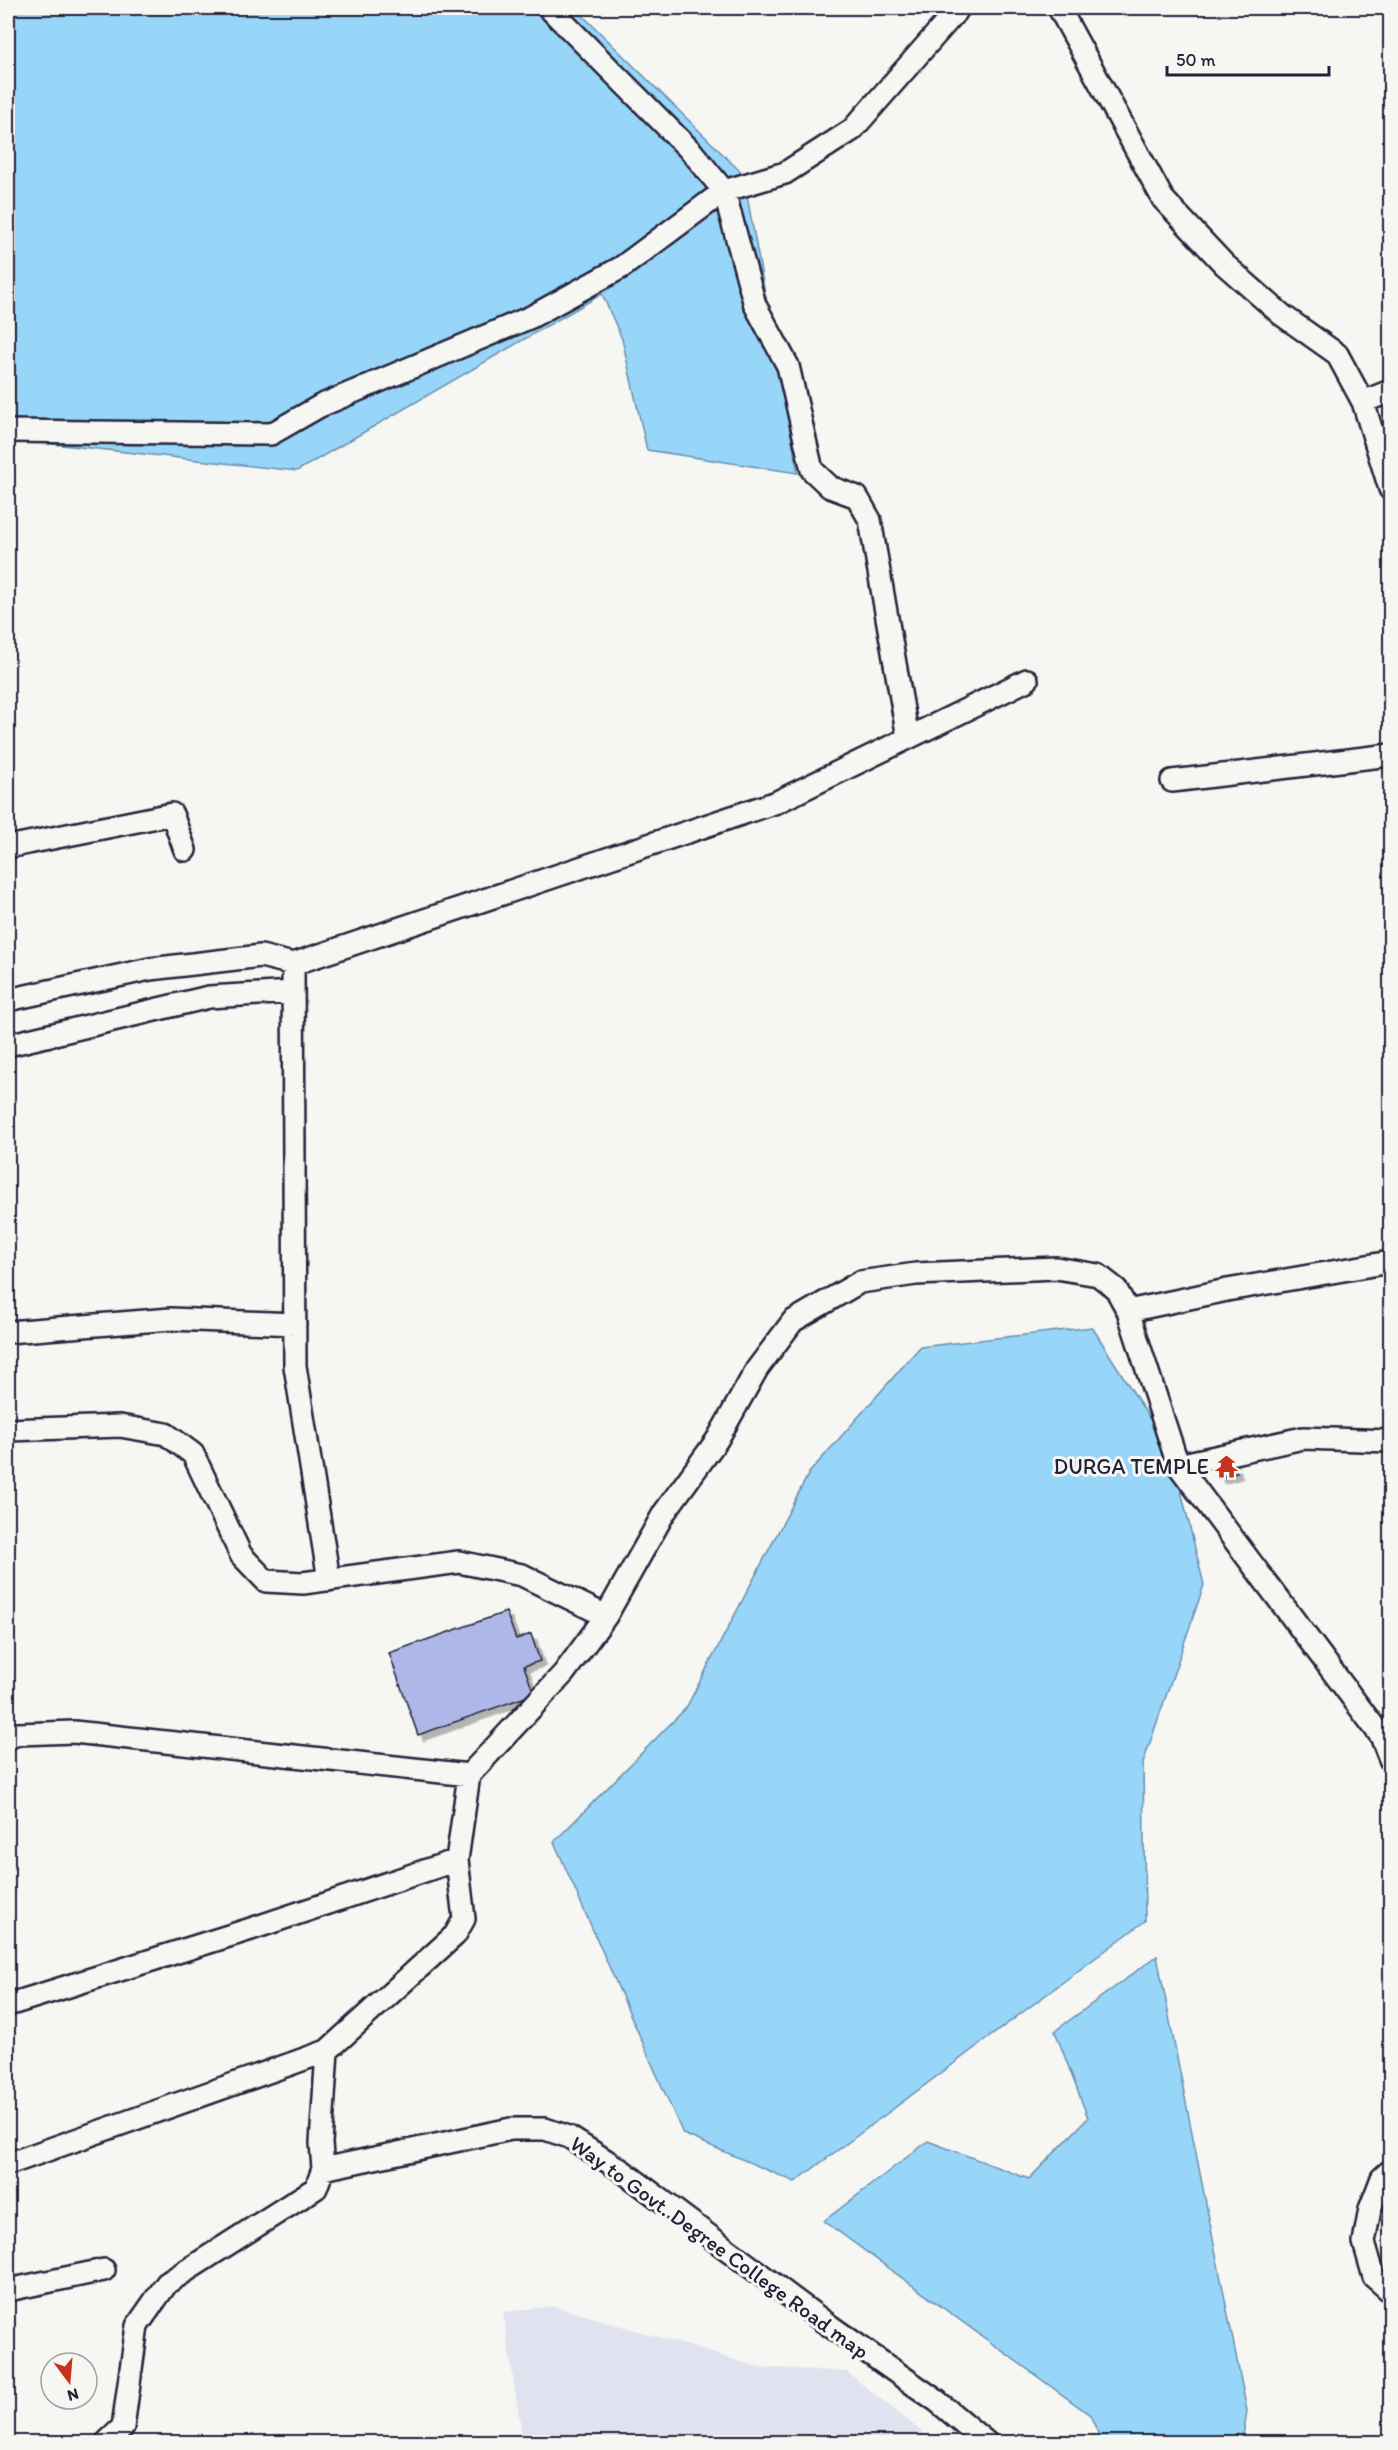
<svg xmlns="http://www.w3.org/2000/svg" width="1398" height="2450" font-family="Itim,sans-serif">
<defs>
<filter id="shadow"><feDropShadow dx="5.5" dy="5.5" stdDeviation="0" flood-color="#0004"/></filter>
</defs>
<rect width="100%" height="100%" fill="#f6f6f2"/>
<filter id="ink" filterUnits="userSpaceOnUse"><feTurbulence type="fractalNoise" baseFrequency=".0167" numOctaves="2"/><feDisplacementMap in="SourceGraphic" scale="12" xChannelSelector="R" yChannelSelector="G"/><feConvolveMatrix kernelMatrix="1 2 1 2 8 2 1 2 1" color-interpolation-filters="sRGB"/></filter>
<g filter="url(#ink)">
<path fill="#e0e3ef" d="M554 2306 759 2367 847 2372 935 2442H523L503 2312Z"/>
<path fill="#98d6f9" stroke="#698ead" stroke-width="1.5" d="M8 8H575L743 174 798 473 647 450 622 339 602 294 297 471 8 439Z
M1092 1327 1172 1454 1204 1585 1143 1763 1145 1921 795 2182 683 2134 554 1842 686 1708 809 1473 920 1347Z
M1157 1956 1247 2411 1242 2442H1102L1090 2415 824 2221 928 2141 1029 2179 1088 2118 1055 2031Z"/>
<path fill="#aeb8e8" stroke="#22223b" stroke-width="1.5" filter="url(#shadow)" d="M1233 1460 1237 1473 1219 1478 1214 1465Z
M506 1612 516 1639 531 1634 540 1661 524 1666 534 1694 418 1735 389 1653Z"/>
<g fill="none" stroke-linecap="round" stroke-linejoin="round">
<defs>
<path id="street" d="M549 8 692 152 724 191 785 173 852 130 959 8
M1059 8 1163 199 1224 264 1282 315 1337 354 1363 402
M1390 391 1363 402 1390 489
M8 431 271 434 320 406 531 317 622 267 724 191 755 305 788 366 812 470 830 487 857 497 870 520 908 738
M1172 781 1390 755
M8 847 172 814 185 850
M8 1000 150 969 261 956 293 964
M8 1045 209 997 293 992
M1128 1311 1178 1465 1381 1736
M8 1332 171 1319 295 1324
M8 1430 120 1426 166 1434 193 1454 241 1555 266 1581 303 1583 459 1562 522 1575 606 1616
M1178 1465 1303 1438 1390 1441
M329 1580 295 1366 293 964 777 802 1027 680
M1390 1731 1381 1736 1390 1759
M8 1738 18 1734 74 1732 469 1775
M8 2005 251 1929 457 1860
M8 2164 327 2051 455 1935 464 1919 457 1860 469 1775 564 1673 606 1616 664 1513 717 1440 757 1369 793 1321 860 1282 916 1274 1056 1268 1098 1275 1116 1289 1128 1311 1227 1290 1390 1262
M323 2169 511 2129H545L569 2137 621 2170 823 2321 937 2401 986 2442
M1390 2171 1382 2178 1370 2209 1364 2242 1374 2277 1390 2291
M8 2290 104 2270
M107 2442 123 2427 137 2326 167 2283 316 2188 323 2169 321 2143 327 2051"/>
</defs>
<use href="#street" stroke="#22223b" stroke-width="26"/>
<use href="#street" stroke="#f6f6f2" stroke-width="21"/>
</g>
</g>
<defs>
<symbol id="temple-bare" viewBox="-9 -9 18 18"><path d="M0-6L5-2H3V0L6.5 2.5H4V6H1.5V3h-3V6H-4V2.5H-6.5L-3 0V-2H-5Z" fill="#c8321e" stroke="#f6f6f2" stroke-width="2.5" paint-order="stroke"/></symbol>
</defs>
<g fill-rule="evenodd">
<use href="#temple-bare" x="1210" y="1450" width="33" height="33"/>
</g>
<g text-anchor="middle" stroke-width="6" stroke-linejoin="round" paint-order="stroke">
<g font-size="22" fill="#22223b" stroke="#f6f6f2" text-anchor="end">
<text x="1209" y="1474">DURGA TEMPLE</text>
</g>
<g font-size="22" fill="#22223b" stroke="#f6f6f2">
<text transform="translate(720 2247) rotate(36)" y="8">Way to Govt. Degree College Road map</text>
</g>
</g>
<rect width="1398" height="2450" fill="none" stroke="#f6f6f2" stroke-width="30"/>
<rect x="15" y="15" width="1368" height="2420" fill="none" stroke="#22223b" stroke-width="2" filter="url(#ink)"/>
<g transform="translate(69 2381) rotate(164)"><circle r="28" fill="#f6f6f2" stroke="#a1a1a9" stroke-width="1.5"/>
<path d="M0-4.5L10 22L0 15L-10 22Z" fill="#c8321e"/>
<text y="-9" font-size="16" font-weight="bold" text-anchor="middle" fill="#22223b">N</text>
</g>
<path d="M1167 66v9h162v-9" fill="none" stroke="#22223b" stroke-width="3"/>
<text x="1176" y="66" font-size="18" fill="#22223b" stroke="#f6f6f2" stroke-width="4.5" paint-order="stroke">50 m</text>
</svg>
